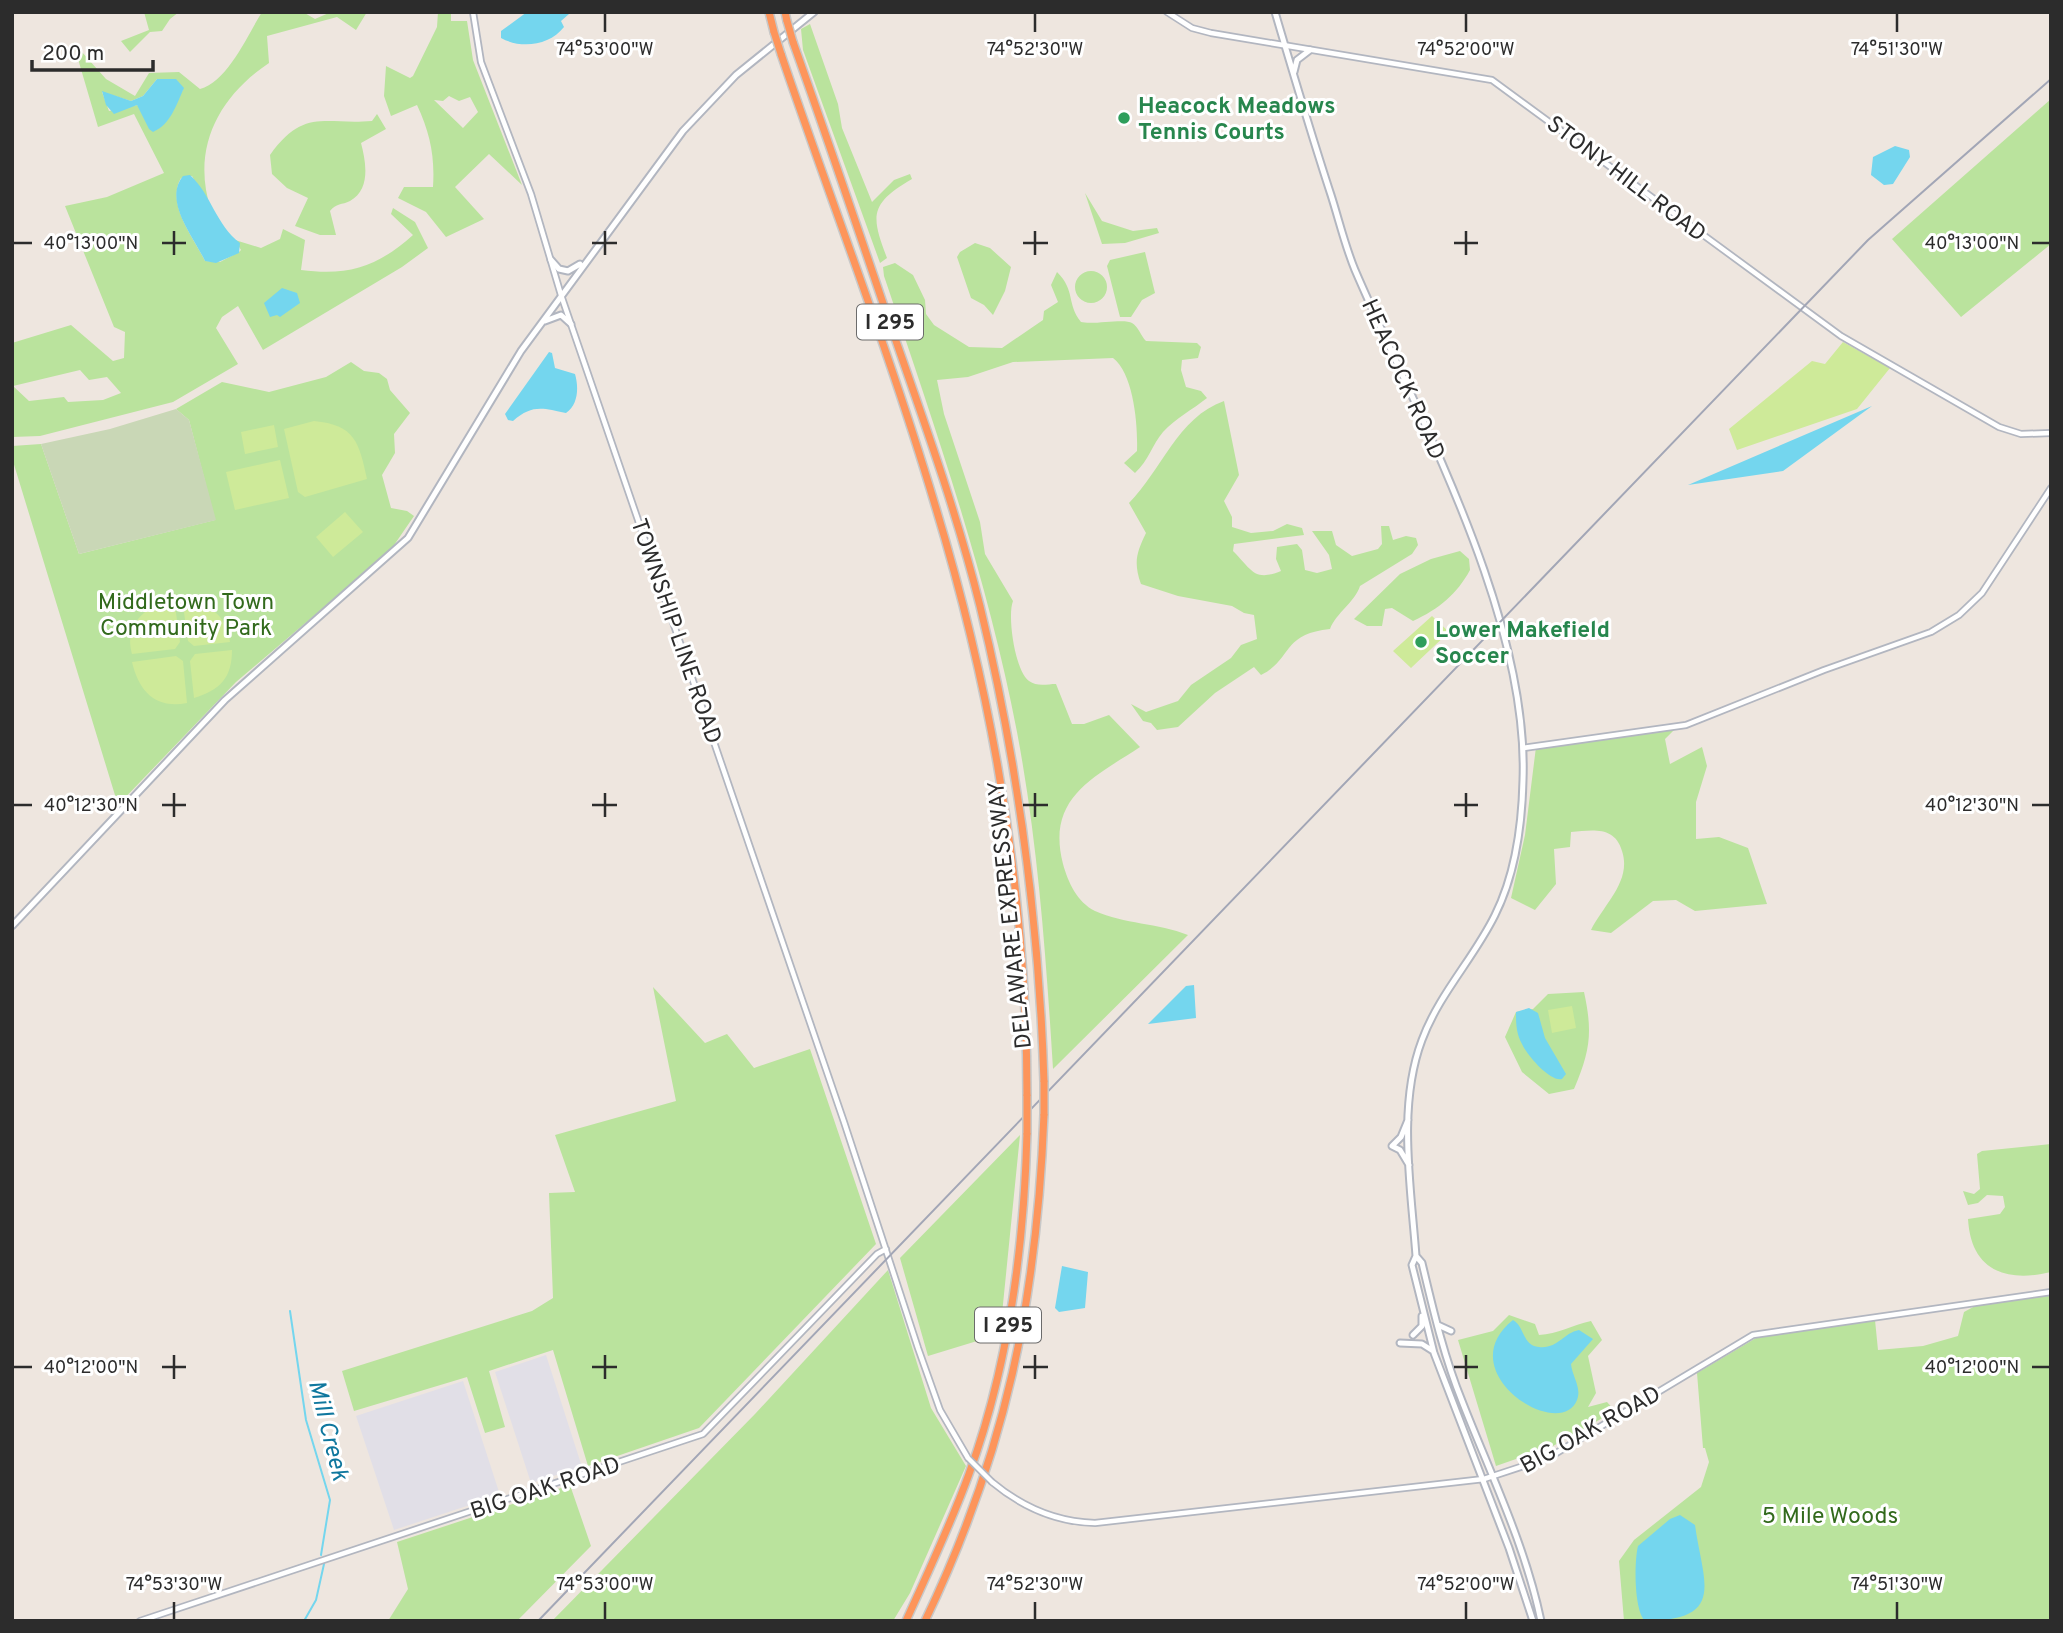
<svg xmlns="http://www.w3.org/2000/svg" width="2063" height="1633" font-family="Overpass,sans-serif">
<rect width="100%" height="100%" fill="#eee6df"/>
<path fill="#e1dfe7" d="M546 1355 582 1467 531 1483 495 1372Z
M463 1381 500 1495 394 1530 356 1416Z"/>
<path fill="#bae39d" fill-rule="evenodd" d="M144 12H179L170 19 162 31 150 32 130 52 121 41 149 30Z
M262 12H303L315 19 331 12H367L356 30 337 17 267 36 269 63C218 97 191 149 211 210L192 176 181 178C166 204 193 236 205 261L220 262 239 252 241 250 235 240 261 248 280 239 283 229 305 240 301 270C349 276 377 267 413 235L391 214 393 208 415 222 428 248 402 267 263 350 238 306 222 317 216 328 238 364 173 402 40 436 12 437V343L71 325 113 361 124 358 125 332 114 327 65 206 107 197 164 173 134 114 98 127 73 42 106 79 135 96 149 73 179 72 200 89C228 81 247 36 262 12ZM157 79H174L183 90 175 102 142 110 137 105 109 111 102 92 131 101 143 96ZM80 370 89 380 107 377 121 393 103 400 68 402 64 397 29 401 13 386Z
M438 12H451V21H467L473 60 522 185 489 154 455 187 484 219 446 237 426 212 398 198 404 187H433C435 156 430 133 417 105L391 116 384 96 386 66 410 78 413 76 437 27ZM449 96 459 101 470 97 478 112 463 128 434 100 443 101Z
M810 24 838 104 842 128 872 202 894 180 910 174 912 179C869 204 871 216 887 258L880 263 803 50 801 29Z
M2051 99V244L1961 317 1892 239Z
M377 114 386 129 361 143C366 162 371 189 350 201 342 205 336 203 330 211L336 235H320L295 226 308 198 287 188 272 174 270 155C304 108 323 125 372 121Z
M1085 193 1102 221 1133 231 1157 228 1159 233 1125 243 1102 244Z
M975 243 990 248 1011 267 1005 291 993 315 984 305 971 298 957 257 960 252Z
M1145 252 1155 293 1142 300 1131 317H1120L1107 266 1110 260Z
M895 263 913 275 925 300 926 314 934 325 969 347 1002 348 1043 320 1044 311 1058 302 1051 285 1057 272C1076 291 1066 303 1081 322 1093 325 1125 318 1132 323 1138 326 1141 336 1146 341L1197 343 1201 347 1198 358 1182 360 1181 370 1186 387 1201 391 1207 398C1192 410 1176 418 1163 432 1152 445 1149 460 1135 473L1124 463 1137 451C1138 426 1134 374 1113 358L1013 362 968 377 937 380 944 414 980 522 985 554 1013 601C1007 616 1015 671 1029 681 1037 687 1047 684 1056 684L1072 724H1084L1109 715 1140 747C1093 778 1046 798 1063 864 1068 882 1077 902 1095 911 1124 924 1158 923 1188 935L1053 1069C1046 956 1038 843 1017 732 987 576 935 427 884 276L883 267Z
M1075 287a16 16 0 1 1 32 0a16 16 0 1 1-32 0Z
M351 362 364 371 379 373 387 379 390 390 410 413 394 434 395 453 382 475 391 508 407 511 414 516 390 551 236 682 118 805 12 458V446L41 444 79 554 215 520 189 420 176 409 222 382 269 392 326 377Z
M1224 401 1239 475 1224 501 1232 517V527L1251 533 1273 531 1287 524 1302 528 1304 535 1234 544 1233 551C1252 570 1254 582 1281 571L1276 559 1277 547 1297 544 1302 550 1305 570 1317 573 1332 569 1329 555 1312 531H1332L1336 545 1352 556 1378 549 1382 544 1381 526H1389L1393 540 1406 536 1416 538 1418 545 1412 554 1360 586C1355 602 1336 613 1330 629 1281 634 1293 659 1261 675L1254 667 1215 693 1178 727 1157 730 1151 723 1143 721 1131 704 1146 712 1178 701 1191 685 1231 658 1241 645 1257 639 1254 615 1244 613 1232 606 1178 596 1141 584C1133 562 1137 552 1146 533L1129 503C1161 471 1178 417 1224 401Z
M1460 551 1469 559 1470 570C1457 594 1439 609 1413 621L1392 608 1385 609 1382 626H1367L1354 619 1400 574 1431 559Z
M1676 728 1665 739 1670 764 1702 747 1707 766 1696 802V839L1719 837 1748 848 1767 904 1695 911 1676 900 1653 901 1611 933 1591 930C1604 904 1632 881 1622 851 1615 826 1593 830 1571 832L1570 847 1554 849 1556 884 1535 910 1511 898 1525 835 1536 747Z
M653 987 705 1043 727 1034 754 1068 810 1049 876 1244 699 1428 588 1466 553 1350 489 1371 505 1427 485 1433 467 1377 354 1411 342 1371 532 1311 553 1298 549 1193 575 1192 555 1135 676 1101Z
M1584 992C1593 1033 1590 1051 1574 1089L1549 1094 1522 1072 1505 1037 1516 1012 1533 1009 1548 994Z
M1020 1135 1000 1334 928 1356 900 1258Z
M2051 1144V1272C2005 1283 1971 1270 1968 1219L2000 1214 2005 1207 2003 1196 1987 1195 1978 1203 1968 1205 1963 1191 1974 1194 1980 1189 1977 1154 1982 1151Z
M888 1270 931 1408 966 1466 910 1593 893 1621H552L755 1414Z
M2051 1293V1621H1624L1619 1561 1634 1540 1701 1487 1709 1462 1705 1448H1703L1697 1373 1756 1338 1875 1320 1878 1350 1923 1346 1958 1336 1964 1312 1977 1305Z
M1509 1315 1535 1324 1539 1335C1558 1334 1572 1325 1591 1321L1602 1340 1588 1356 1596 1393 1588 1407 1607 1402 1615 1411 1553 1446 1496 1466 1458 1340 1493 1331Z
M570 1485 591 1546 517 1621H388L408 1589 397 1542Z"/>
<path fill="#c9d7b6" d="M176 409 189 420 216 520 79 554 41 444 110 429Z"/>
<path fill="#ceea99" d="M1843 342 1890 368 1857 409 1737 450 1729 429 1812 361 1825 364Z
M314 421C355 425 359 442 367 479L305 497 298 492 284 429Z
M274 425 278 447 245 454 241 432Z
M280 460 289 498 235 510 226 472Z
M345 512 363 532 333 557 316 537Z
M174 598 180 642 175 649 132 654C123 624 148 604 174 598Z
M183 605C211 602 226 616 230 642L194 646 188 641Z
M1432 616 1449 632 1411 668 1393 651Z
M232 650C232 678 220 690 194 698L190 661 195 654Z
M176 656 183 661 187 703C156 709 139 692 132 662Z
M1572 1006 1576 1028 1552 1033 1548 1010Z"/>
<path fill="#74d6ee" d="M527 12H568L569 14 561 21 564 27C549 46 521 49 501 38V31Z
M157 79H176L184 88C176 105 171 124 153 132L149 129 137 105 114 114 106 105 102 91 131 101 143 96Z
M1895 146 1909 150 1910 157 1893 184 1884 185 1871 175 1873 157Z
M183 176 190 175C211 194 216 225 240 243L239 253 216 263 205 261C193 236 163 201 183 176Z
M282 288 297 293 300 303 280 317 277 315 270 317 264 303Z
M549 352 552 353 555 368 575 374C579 388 578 405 566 413 543 408 532 404 513 421L508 420 505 414Z
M1872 406 1783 471 1688 485Z
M1194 985 1196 1018 1148 1024 1186 986Z
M1529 1008 1538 1013 1545 1038 1566 1074 1562 1079C1550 1082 1527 1055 1522 1044 1516 1033 1516 1023 1516 1012Z
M1062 1266 1088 1272 1085 1308 1059 1312 1055 1308Z
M1513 1320C1525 1327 1522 1345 1539 1347 1558 1349 1563 1333 1579 1330L1593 1339 1571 1364C1572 1376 1582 1388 1577 1400 1560 1443 1448 1372 1513 1320Z
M1680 1515 1695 1525C1703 1583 1727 1620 1645 1621 1634 1610 1634 1562 1638 1546L1670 1519Z"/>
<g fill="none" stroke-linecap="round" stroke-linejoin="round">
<path stroke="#74d6ee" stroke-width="2" d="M290 1311 306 1420 330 1500 321 1555
M304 1621 316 1600 324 1564"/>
<defs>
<path id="tertiary" d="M473 12 481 62 531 194 561 295 844 1122 918 1348 940 1410 968 1458
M1167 12 1192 28 1211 33 1492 80 1841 336 1999 427 2021 434 2051 433
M1523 748 1686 725 1824 670 1931 632 1959 615 1982 593 2051 488
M992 1482C1022 1507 1056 1522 1095 1523L1484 1479 1548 1458 1753 1335 2051 1292
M140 1621 703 1434 877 1254 886 1249"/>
<path id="secondary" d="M1275 12C1293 73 1311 134 1331 195 1339 220 1345 246 1355 270 1419 419 1529 616 1523 780 1522 824 1515 875 1495 915 1474 958 1439 994 1422 1040 1397 1106 1411 1187 1416 1256L1412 1265 1434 1353 1509 1548 1533 1621
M1294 72 1297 60 1310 50
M551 260 559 269 568 271 580 264
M545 321 561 315 571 324
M12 926 225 700 408 538 521 351 683 131 736 75 814 12
M1408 1120 1401 1137 1392 1146 1400 1150 1409 1165
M1416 1256 1422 1263C1433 1309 1444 1357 1462 1401 1490 1473 1525 1544 1541 1621
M1438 1325 1451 1331
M1413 1335 1422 1326V1316
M1400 1343 1422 1344 1433 1351"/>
<path id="motorway" d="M769 12 774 32
M785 12 787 21
M793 42C826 134 857 226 888 318 921 413 956 509 980 606 1018 763 1039 921 1044 1082
M781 54C832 204 890 353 935 505 993 696 1027 896 1027 1096
M906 1621C928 1572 951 1524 969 1474 1009 1365 1024 1248 1027 1133
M925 1621C1006 1452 1037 1300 1044 1114"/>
</defs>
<use href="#tertiary" stroke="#b2b6c0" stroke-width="8"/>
<use href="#secondary" stroke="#b2b6c0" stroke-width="9"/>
<use href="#motorway" stroke="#c8c8c8" stroke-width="10"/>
<use href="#tertiary" stroke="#fff" stroke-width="4.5"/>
<use href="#secondary" stroke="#fff" stroke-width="5"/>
<use href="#motorway" stroke="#fd955b" stroke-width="7"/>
<path stroke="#a2a6b6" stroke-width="2" d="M538 1621 1868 240 2051 79"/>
<defs>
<path id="tertiary-bridge" d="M968 1458 992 1482"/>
<path id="motorway-bridge" d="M787 21 793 42
M774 32 781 54
M1044 1082V1114
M1027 1133V1096"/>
</defs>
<use href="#tertiary-bridge" stroke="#b2b6c0" stroke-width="8" stroke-linecap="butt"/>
<use href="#motorway-bridge" stroke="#c8c8c8" stroke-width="10" stroke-linecap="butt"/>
<use href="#tertiary-bridge" stroke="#fff" stroke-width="4.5"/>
<use href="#motorway-bridge" stroke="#fd955b" stroke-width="7"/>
</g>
<path fill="none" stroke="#2c2c2c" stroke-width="2.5" d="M605 14V32M1035 14V32M1466 14V32M1897 14V32M174 231V255M605 231V255M1035 231V255M1466 231V255M14 243H32M162 243H186M592 243H617M1023 243H1048M1454 243H1478M2032 243H2049M174 793V817M605 793V817M1035 793V817M1466 793V817M14 805H32M162 805H186M592 805H617M1023 805H1048M1454 805H1478M2032 805H2049M174 1355V1379M605 1355V1379M1035 1355V1379M1466 1355V1379M14 1367H32M162 1367H186M592 1367H617M1023 1367H1048M1454 1367H1478M2032 1367H2049M174 1602V1619M605 1602V1619M1035 1602V1619M1466 1602V1619M1897 1602V1619"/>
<g fill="#2e9e5b" stroke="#fff" stroke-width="2.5">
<circle cx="1124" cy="118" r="7"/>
<circle cx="1421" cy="642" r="7"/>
</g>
<g text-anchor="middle" stroke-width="6" stroke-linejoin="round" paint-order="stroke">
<g fill="#fff" stroke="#6b6b6b" stroke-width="2">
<rect x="857" y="304.5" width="66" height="35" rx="5"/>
<rect x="975" y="1307.5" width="66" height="35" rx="5"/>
</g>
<g font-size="21" font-weight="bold" fill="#2c2c2c">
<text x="890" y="329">I 295</text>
<text x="1008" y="1332">I 295</text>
</g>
<g font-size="23" font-weight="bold" fill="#27864d" stroke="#fff" text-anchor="start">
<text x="1138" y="113">Heacock Meadows<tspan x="1138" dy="26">Tennis Courts</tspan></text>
<text x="1435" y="637">Lower Makefield<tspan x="1435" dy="26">Soccer</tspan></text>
</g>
<g font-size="23" fill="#2c2c2c" stroke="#fff">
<text transform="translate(1627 178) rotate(37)" y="8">STONY HILL ROAD</text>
<text transform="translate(1404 379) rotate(66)" y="8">HEACOCK ROAD</text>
<text transform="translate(677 631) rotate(71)" y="8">TOWNSHIP LINE ROAD</text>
<text transform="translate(1009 915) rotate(-96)" y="8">DELAWARE EXPRESSWAY</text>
<text transform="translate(1590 1429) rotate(-29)" y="8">BIG OAK ROAD</text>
<text transform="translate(545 1487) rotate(-18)" y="8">BIG OAK ROAD</text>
</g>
<g font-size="23" fill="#326a1c" stroke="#fff">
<text x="186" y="609">Middletown Town<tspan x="186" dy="26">Community Park</tspan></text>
<text x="1830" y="1523">5 Mile Woods</text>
</g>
<g font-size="24" font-style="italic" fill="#0f779e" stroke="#fff">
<text transform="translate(329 1430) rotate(76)" y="8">Mill Creek</text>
</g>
</g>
<g font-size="18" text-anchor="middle" fill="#2c2c2c" stroke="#fff" stroke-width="6" stroke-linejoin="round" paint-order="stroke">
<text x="605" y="55">74°53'00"W</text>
<text x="1035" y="55">74°52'30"W</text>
<text x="1466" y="55">74°52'00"W</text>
<text x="1897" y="55">74°51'30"W</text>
<text x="91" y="249">40°13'00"N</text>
<text x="1972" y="249">40°13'00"N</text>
<text x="91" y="811">40°12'30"N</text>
<text x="1972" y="811">40°12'30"N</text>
<text x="91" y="1373">40°12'00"N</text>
<text x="1972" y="1373">40°12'00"N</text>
<text x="174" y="1590">74°53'30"W</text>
<text x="605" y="1590">74°53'00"W</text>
<text x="1035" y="1590">74°52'30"W</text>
<text x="1466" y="1590">74°52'00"W</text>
<text x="1897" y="1590">74°51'30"W</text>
</g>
<rect width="2063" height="1633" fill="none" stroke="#2c2c2c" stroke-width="28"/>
<path d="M32 60v10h121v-10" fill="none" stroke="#2c2c2c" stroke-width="3.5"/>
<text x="42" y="60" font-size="21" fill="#2c2c2c" stroke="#ffffff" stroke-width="5" paint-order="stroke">200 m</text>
</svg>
